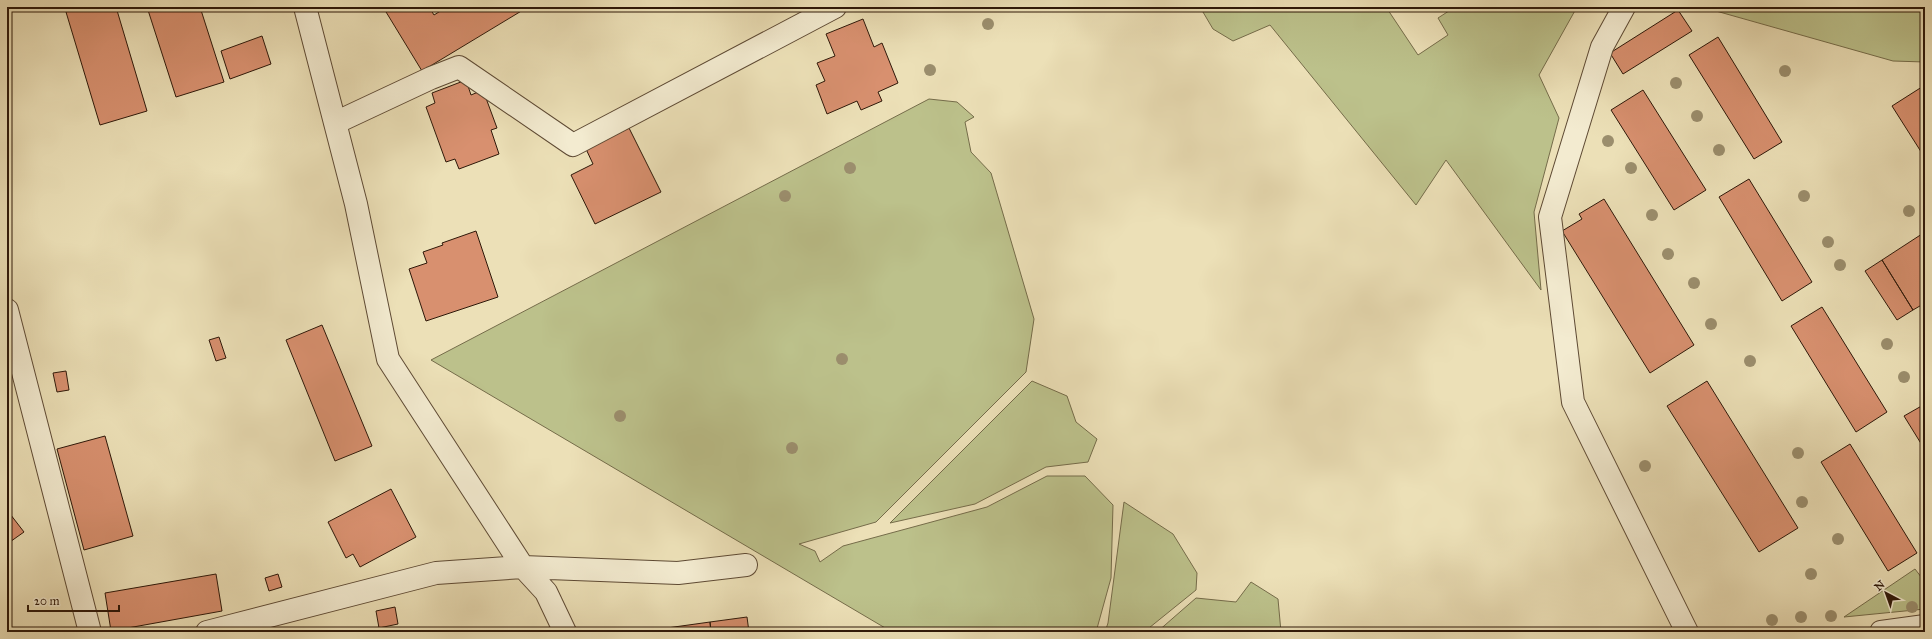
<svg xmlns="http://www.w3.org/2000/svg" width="1932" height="639" font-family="'IM FELL Great Primer',serif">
<rect width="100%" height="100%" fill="#ece0b7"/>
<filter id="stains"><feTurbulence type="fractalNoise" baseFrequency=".005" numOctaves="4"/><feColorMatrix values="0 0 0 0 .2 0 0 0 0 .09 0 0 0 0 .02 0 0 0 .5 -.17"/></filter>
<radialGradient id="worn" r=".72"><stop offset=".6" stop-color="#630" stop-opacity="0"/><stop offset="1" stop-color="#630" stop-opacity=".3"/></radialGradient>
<path fill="#bcc18b" stroke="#756c4a" d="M1200 7H1386L1418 55 1448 35 1438 18 1455 7H1577L1539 75 1559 118 1534 212 1541 290 1446 160 1416 205 1270 25 1233 41 1213 29Z
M1713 7H1925V62L1893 61 1716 11Z
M929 99 957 102 974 117 965 122 971 152 991 173 1034 319 1026 372 876 522 799 544 815 551 820 562 843 546 987 507 1047 476H1085L1113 505 1111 578 1096 632H892L431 360Z
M1032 381 1067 396 1076 422 1097 439 1088 462 1046 467 975 504 890 523Z
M1124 502 1173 534 1197 573 1196 590 1144 632H1105L1108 623Z
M1915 569 1925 582V609L1844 617Z
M1251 582 1278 599 1281 632H1157L1196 598 1236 602Z"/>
<path fill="#d8906f" stroke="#2e1809" d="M82 7H116L147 111 100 125 66 12Z
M147 7H200L224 82 176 97Z
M383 7H429L434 15 447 7H528L422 71Z
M1678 10 1692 31 1623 74 1610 53Z
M863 19 874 47 882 43 898 83 878 92 882 101 861 110 857 101 827 114 816 85 825 81 817 63 835 56 826 34Z
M262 36 271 64 230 79 221 51Z
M1718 37 1782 142 1754 159 1689 55Z
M466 80 471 95 483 90 497 128 491 130 499 154 459 169 455 159 446 162 426 107 435 103 432 93Z
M1925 85V158L1892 106Z
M1643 90 1706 190 1674 210 1611 110Z
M629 128 661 192 595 224 571 175 593 164 586 149Z
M1749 179 1812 282 1782 301 1719 197Z
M1604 199 1694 345 1650 373 1562 231 1582 219 1579 214Z
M476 231 498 297 426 321 409 269 427 263 423 252 443 245 442 243Z
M1925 232V303L1913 310 1882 260Z
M1882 260 1913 310 1897 320 1865 271Z
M1822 307 1887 412 1856 432 1791 326Z
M322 325 372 446 335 461 286 340Z
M219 337 226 358 216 361 209 340Z
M66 371 69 390 57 392 53 373Z
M1707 381 1798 528 1759 552 1667 406Z
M1925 404V450L1904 416Z
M105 436 133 536 84 550 57 449Z
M1850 444 1917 553 1888 571 1821 462Z
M391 489 416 537 360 567 353 554 346 558 328 522Z
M7 510 24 532 7 544Z
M216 574 222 611 111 631 105 593Z
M278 574 282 587 269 591 265 578Z
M395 607 398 624 379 628 376 611Z
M747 617 749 632H711L710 622Z
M710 622 711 632H668L667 628Z
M663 628 664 632H639V629Z
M639 629V632H611V630Z"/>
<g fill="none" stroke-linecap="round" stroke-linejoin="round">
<defs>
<path id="minor" d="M1624 7 1602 47 1550 217 1573 402 1687 632
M335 123 431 78 459 67 573 145 835 7
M7 310 90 632
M207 632 436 573 523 567 388 359 356 204 305 7
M565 632 546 592 523 567 678 573 746 565
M1881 632 1925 626"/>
</defs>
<use href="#minor" stroke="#5e4a34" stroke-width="24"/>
<use href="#minor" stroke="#f3ebd0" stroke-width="22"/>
</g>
<g fill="#9b8e6d">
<circle cx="988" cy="24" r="6"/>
<circle cx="930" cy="70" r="6"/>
<circle cx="1785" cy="71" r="6"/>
<circle cx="1676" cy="83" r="6"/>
<circle cx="1697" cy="116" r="6"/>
<circle cx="1608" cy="141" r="6"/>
<circle cx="1719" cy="150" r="6"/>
<circle cx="850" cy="168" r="6"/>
<circle cx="1631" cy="168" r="6"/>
<circle cx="785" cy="196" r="6"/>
<circle cx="1804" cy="196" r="6"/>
<circle cx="1909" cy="211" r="6"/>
<circle cx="1652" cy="215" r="6"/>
<circle cx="1828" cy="242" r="6"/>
<circle cx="1668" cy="254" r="6"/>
<circle cx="1840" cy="265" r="6"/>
<circle cx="1694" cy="283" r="6"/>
<circle cx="1711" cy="324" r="6"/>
<circle cx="1887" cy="344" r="6"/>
<circle cx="842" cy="359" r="6"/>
<circle cx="1750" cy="361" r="6"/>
<circle cx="1904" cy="377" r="6"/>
<circle cx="620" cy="416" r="6"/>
<circle cx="792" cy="448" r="6"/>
<circle cx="1798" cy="453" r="6"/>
<circle cx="1645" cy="466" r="6"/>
<circle cx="1802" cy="502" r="6"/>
<circle cx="1838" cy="539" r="6"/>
<circle cx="1811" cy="574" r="6"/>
<circle cx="1912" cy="607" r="6"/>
<circle cx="1831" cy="616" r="6"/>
<circle cx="1801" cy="617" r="6"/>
<circle cx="1772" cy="620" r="6"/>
</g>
<rect width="1932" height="639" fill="none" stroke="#ece0b7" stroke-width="24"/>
<rect x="8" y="8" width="1916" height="623" fill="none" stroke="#2e1809" stroke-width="2"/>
<rect x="12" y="12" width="1908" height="615" fill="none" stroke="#2e1809"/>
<g transform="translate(1886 593) rotate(319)" stroke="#f3ebd0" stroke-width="3" paint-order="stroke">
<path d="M0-3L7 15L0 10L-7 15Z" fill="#2e1809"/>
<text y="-6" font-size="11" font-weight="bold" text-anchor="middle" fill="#2e1809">N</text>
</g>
<path d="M28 605v6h91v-6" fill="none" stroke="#2e1809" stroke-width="2"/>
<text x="34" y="605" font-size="12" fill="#2e1809" stroke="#f3ebd0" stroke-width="3" paint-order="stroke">20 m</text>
<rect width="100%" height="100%" filter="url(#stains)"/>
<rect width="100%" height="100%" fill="url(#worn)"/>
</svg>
